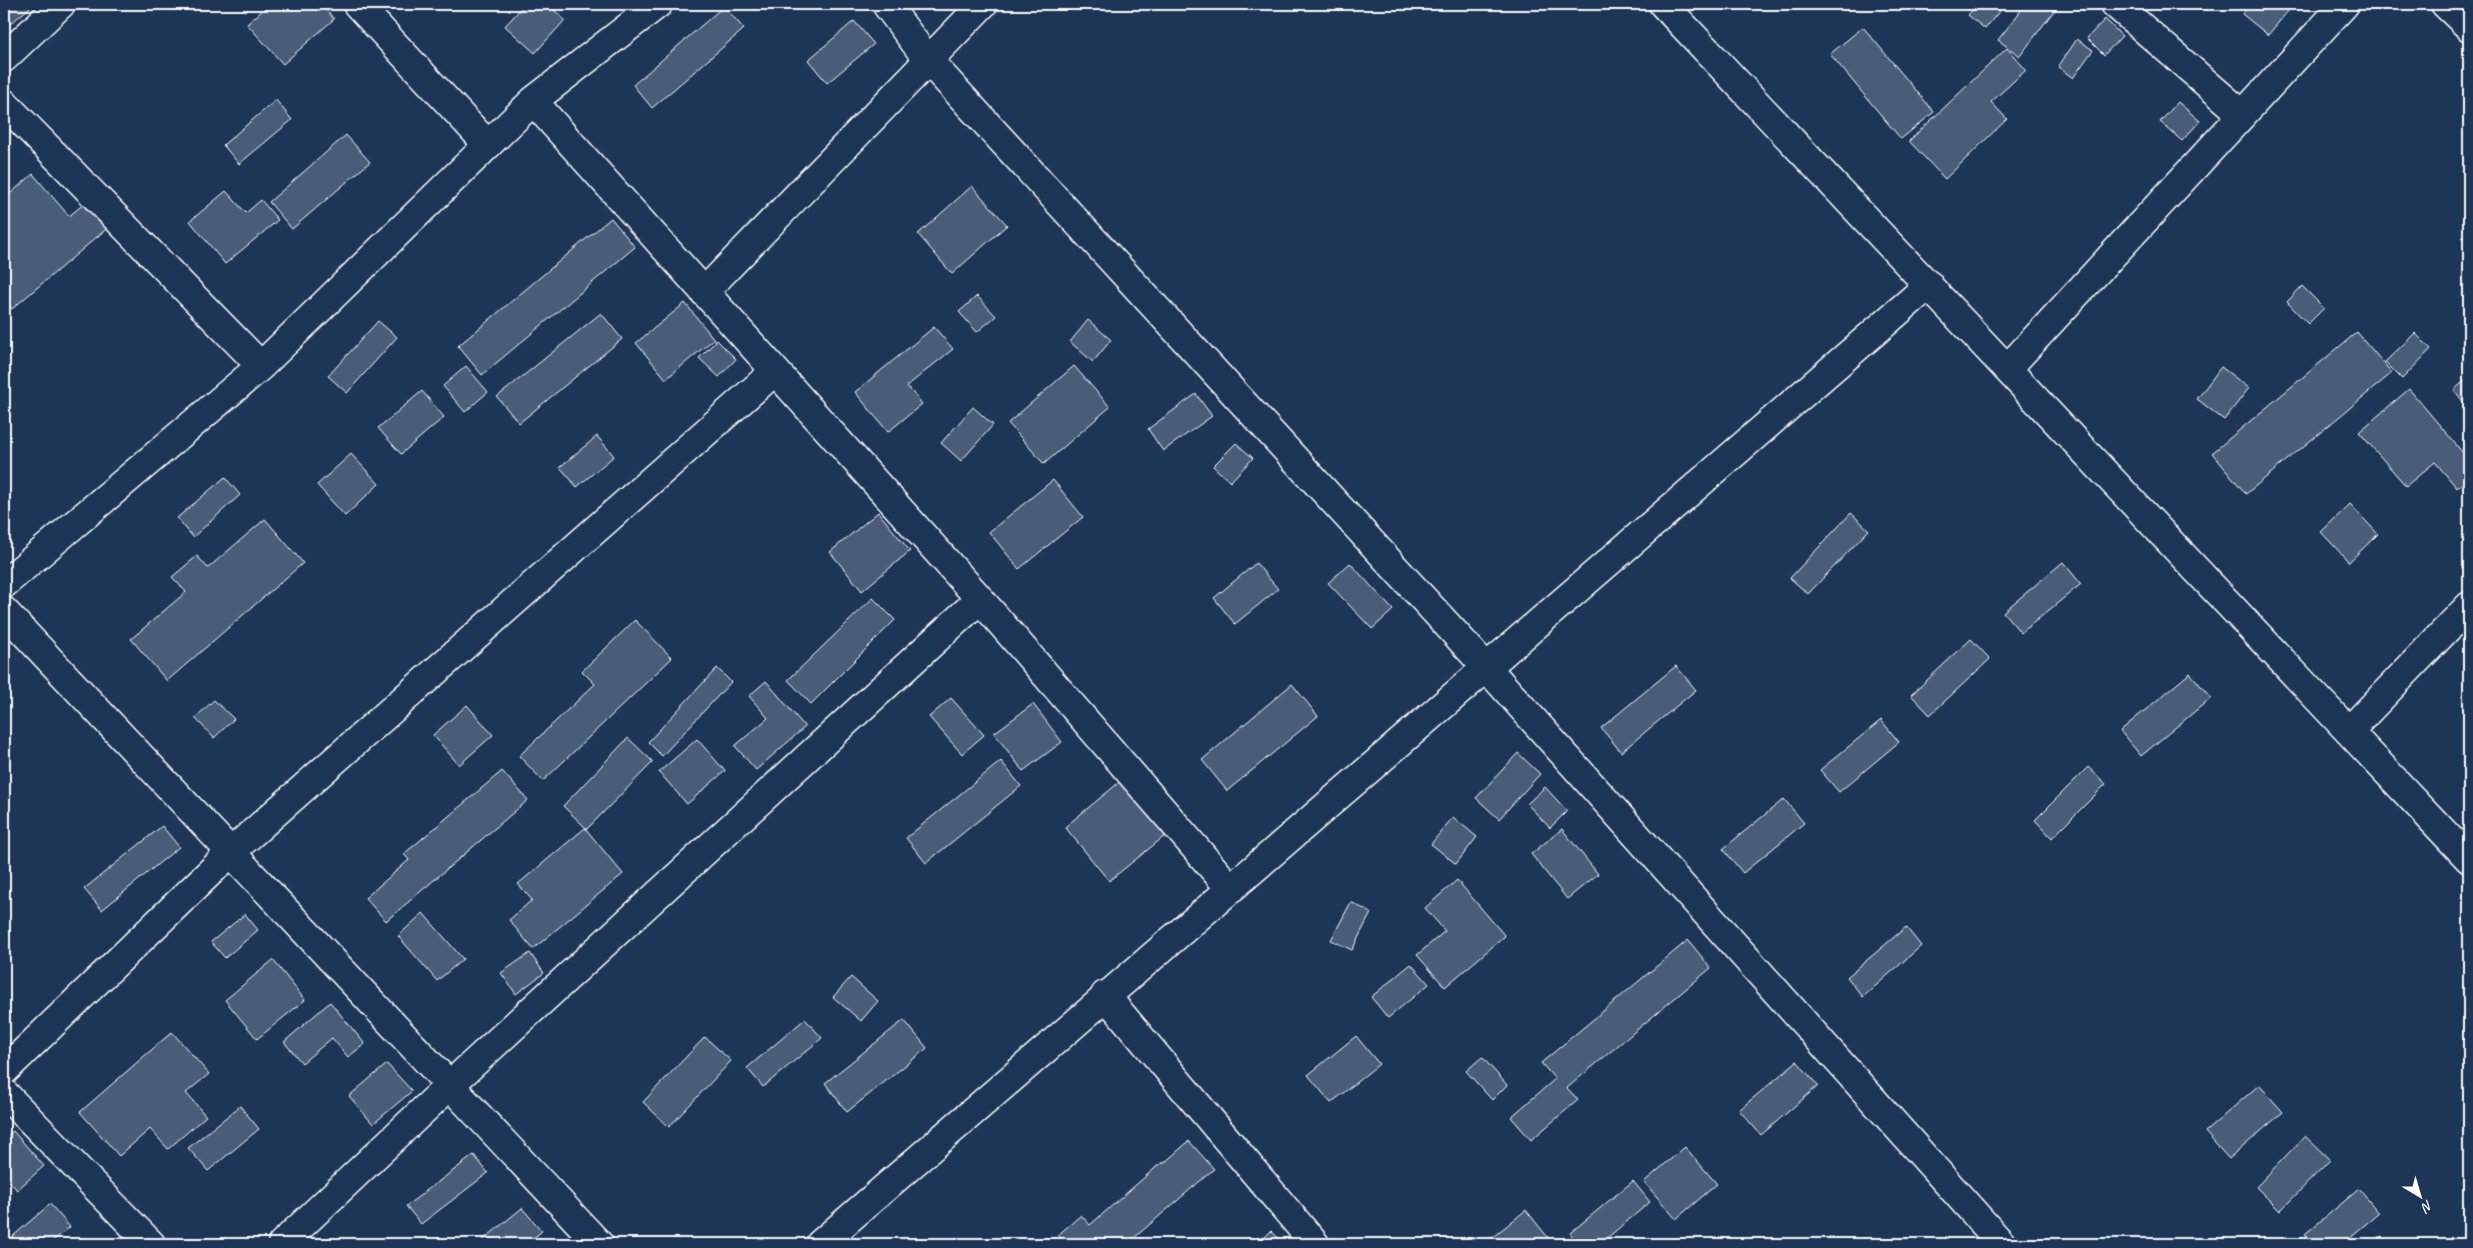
<svg xmlns="http://www.w3.org/2000/svg" width="2473" height="1248" font-family="Caveat,sans-serif">
<rect width="100%" height="100%" fill="#1d3557"/>
<filter id="ink" filterUnits="userSpaceOnUse"><feTurbulence type="fractalNoise" baseFrequency=".02" numOctaves="2"/><feDisplacementMap in="SourceGraphic" scale="10" xChannelSelector="R" yChannelSelector="G"/><feConvolveMatrix kernelMatrix="1 2 1 2 8 2 1 2 1" color-interpolation-filters="sRGB"/></filter>
<g filter="url(#ink)">
<path fill="#4a5d79" stroke="#fff" d="M4 4H34L4 29Z
M270 4H321L334 19 283 64 247 24Z
M525 4H547L565 20 535 53 505 26Z
M1978 4H2005L1985 29 1968 15Z
M2026 4H2059L2020 56 1998 40Z
M2251 4H2294L2268 35 2242 14Z
M724 6 744 29 652 108 633 85Z
M2105 19 2122 36 2104 55 2087 38Z
M854 21 874 44 827 83 808 60Z
M1863 27 1934 112 1901 139 1830 54Z
M2077 39 2093 50 2073 78 2058 67Z
M2007 48 2026 70 1991 102 2007 119 1945 179 1909 141Z
M276 100 292 120 239 164 223 145Z
M2178 102 2200 121 2182 141 2160 122Z
M346 135 370 162 292 229 269 202Z
M33 174 69 216 90 199 111 225 12 309 4 299V281L9 277 4 271V199Z
M972 186 1007 225 952 274 918 234Z
M226 191 246 213 261 200 278 220 225 264 190 221Z
M611 218 635 247 482 375 458 346Z
M2302 286 2324 308 2308 324 2287 302Z
M977 296 996 316 977 332 959 312Z
M685 303 714 339 666 379 636 343Z
M601 313 622 339 519 423 497 397Z
M1088 320 1111 340 1093 362 1070 342Z
M378 321 397 337 347 393 328 376Z
M934 327 953 349 907 386 922 404 888 432 855 392Z
M2357 332 2392 373 2246 494 2212 453Z
M2415 333 2431 349 2402 379 2385 362Z
M717 340 736 359 719 377 699 358Z
M466 366 488 392 465 412 443 386Z
M1074 366 1110 407 1044 464 1008 423Z
M2221 367 2249 388 2224 420 2197 399Z
M2469 377V409L2454 390Z
M2409 389 2469 460V477L2457 488 2435 462 2406 486 2359 432Z
M422 391 444 417 401 454 378 428Z
M1196 394 1212 416 1163 451 1148 429Z
M973 407 993 425 961 461 941 443Z
M597 436 614 456 577 487 560 467Z
M1236 443 1253 458 1230 482 1213 466Z
M351 454 379 484 345 516 317 485Z
M225 477 240 495 193 537 177 518Z
M1053 480 1083 517 1019 569 989 532Z
M2350 504 2378 534 2349 562 2321 532Z
M878 512 910 551 862 591 830 552Z
M1851 513 1869 530 1808 594 1790 578Z
M265 519 303 563 167 681 131 639 186 592 172 577 197 556 208 568Z
M2063 562 2081 584 2021 633 2003 612Z
M1256 563 1278 589 1235 624 1214 598Z
M1350 563 1393 610 1372 629 1328 583Z
M873 598 895 620 811 704 788 680Z
M635 620 672 658 543 781 519 756 595 684 582 671Z
M1971 639 1990 659 1930 715 1911 695Z
M1676 666 1696 690 1621 752 1601 728Z
M717 668 731 682 662 756 648 742Z
M2190 673 2211 698 2141 756 2120 731Z
M766 681 805 727 756 770 735 746 768 718 749 696Z
M1292 684 1318 716 1227 791 1202 760Z
M951 698 984 735 962 754 929 717Z
M214 700 234 719 214 738 195 718Z
M1033 704 1062 742 1023 771 994 733Z
M467 705 493 735 459 765 433 735Z
M1881 720 1899 742 1839 792 1820 770Z
M628 738 653 762 587 829 563 806Z
M697 739 725 771 687 804 659 772Z
M1518 753 1540 774 1499 819 1476 798Z
M1001 761 1021 786 926 863 906 838Z
M2088 767 2106 784 2052 838 2035 820Z
M502 771 528 800 386 921 365 898 409 860 404 854Z
M1122 780 1166 835 1109 881 1065 827Z
M1545 787 1567 811 1550 828 1527 804Z
M1784 799 1804 823 1743 873 1723 849Z
M1453 817 1477 837 1456 864 1431 844Z
M162 826 179 847 102 910 84 889Z
M585 828 623 874 533 949 509 920 532 900 518 884Z
M1562 829 1598 874 1567 899 1531 854Z
M1457 880 1505 936 1445 987 1417 955 1445 931 1425 908Z
M1351 902 1371 913 1352 950 1331 940Z
M423 913 463 959 437 981 398 936Z
M245 914 258 930 225 958 211 942Z
M1906 927 1921 946 1863 997 1847 977Z
M1688 940 1711 968 1567 1088 1578 1100 1531 1140 1511 1117 1555 1079 1541 1063Z
M530 953 544 973 516 994 501 973Z
M273 960 305 1000 257 1039 225 1000Z
M1411 964 1429 984 1388 1018 1371 997Z
M851 977 878 1001 861 1021 833 997Z
M330 1002 365 1044 348 1057 332 1038 302 1063 284 1042Z
M805 1019 822 1038 763 1087 747 1068Z
M904 1020 927 1048 847 1112 825 1083Z
M172 1032 209 1074 186 1093 206 1116 168 1149 150 1129 119 1156 80 1112Z
M1356 1036 1379 1064 1331 1103 1308 1075Z
M705 1037 731 1061 669 1127 643 1102Z
M1482 1057 1507 1085 1492 1100 1466 1071Z
M1797 1061 1818 1086 1761 1135 1739 1110Z
M387 1064 412 1091 373 1124 349 1096Z
M2259 1085 2283 1112 2229 1159 2205 1132Z
M240 1106 259 1129 208 1171 188 1148Z
M13 1131 44 1166 17 1190 4 1175V1139Z
M2305 1136 2330 1160 2280 1211 2256 1187Z
M1189 1141 1214 1169 1127 1244H1066L1058 1235 1081 1215 1090 1225 1162 1162 1163 1164Z
M1685 1147 1717 1184 1676 1219 1644 1182Z
M474 1155 488 1173 421 1224 406 1206Z
M1633 1181 1650 1202 1600 1244H1579L1570 1233Z
M2359 1189 2379 1213 2342 1244H2314L2305 1234Z
M50 1204 70 1227 49 1244H4Z
M522 1208 542 1231 526 1244H478Z
M1526 1210 1553 1244H1484Z
M1271 1231 1285 1244H1258Z"/>
<g fill="none" stroke-linecap="round" stroke-linejoin="round">
<defs>
<path id="minor" d="M357 4 488 145
M886 4 928 60 1486 667 2002 1244
M2115 4 2242 114
M2445 4 2469 27
M4 58 61 4
M533 101 980 599 1230 888
M4 103 261 366
M704 292 983 4
M2007 369 2345 4
M4 584 261 366 533 101 658 4
M4 611 599 1244
M2349 731 2469 606
M1105 995 1315 1244
M4 1071 231 852 775 371
M4 1093 151 1244
M282 1244 450 1085 980 599"/>
<path id="tertiary" d="M1663 4 2469 859
M820 1244 1929 285"/>
</defs>
<use href="#minor" stroke="#fff" stroke-width="31"/>
<use href="#tertiary" stroke="#fff" stroke-width="31"/>
<use href="#minor" stroke="#1d3557" stroke-width="28"/>
<use href="#tertiary" stroke="#1d3557" stroke-width="28"/>
</g>
</g>
<rect width="2473" height="1248" fill="none" stroke="#1d3557" stroke-width="20"/>
<rect x="10" y="10" width="2453" height="1228" fill="none" stroke="#fff" stroke-width="2" filter="url(#ink)"/>
<g transform="translate(2420 1196) rotate(142)" stroke="#1d3557" stroke-width="4" paint-order="stroke">
<path d="M0-4L9 19L0 12L-9 19Z" fill="#ffffff"/>
<text y="-8" font-size="14" font-weight="bold" text-anchor="middle" fill="#ffffff">N</text>
</g>
</svg>
